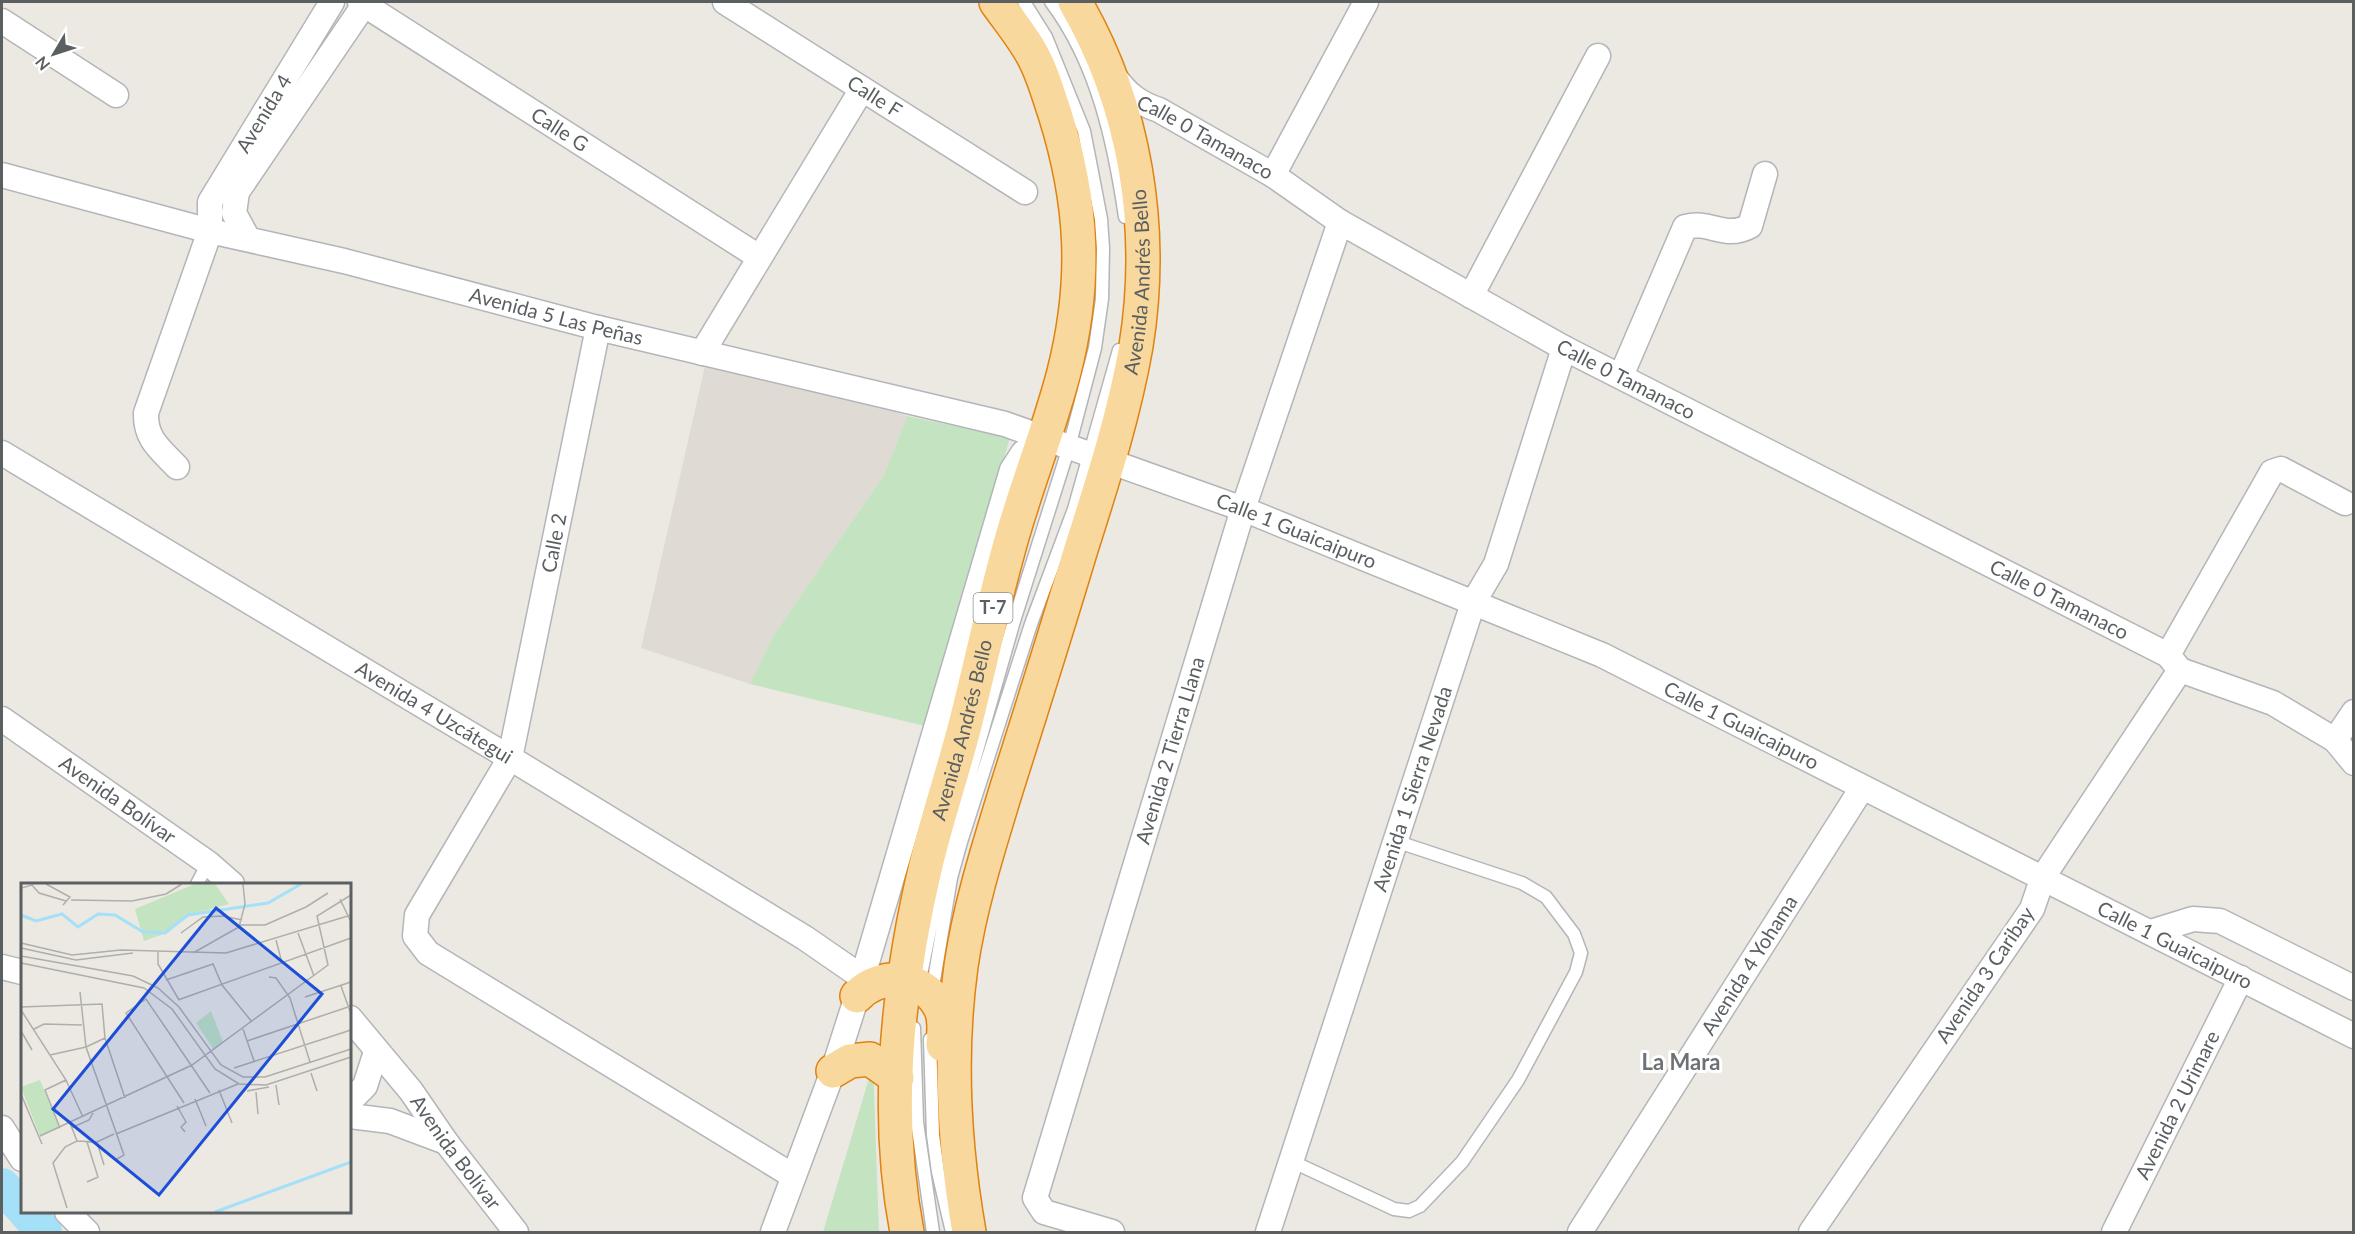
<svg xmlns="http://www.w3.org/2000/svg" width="2355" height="1234" font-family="Lato,sans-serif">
<rect width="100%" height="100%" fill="#ece9e2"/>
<path fill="#dfdad3" d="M705 366 858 399 907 416 884 475 773 636 750 684 641 648Z"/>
<path fill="#c4e3c0" d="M907 416 1010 438 925 726 750 684 773 636 884 475Z
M873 1065 879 1232H823Z"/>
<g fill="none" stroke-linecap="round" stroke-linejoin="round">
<path stroke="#a5e0f9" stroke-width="36" d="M2 1186 22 1207
M26 1212 44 1232"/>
<defs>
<path id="service" d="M1051 2C1097 63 1114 142 1125 217
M197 884 208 863
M919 984 941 876 1014 621 1069 447 1095 348 1102 299 1103 248 1101 219 1084 131 1046 37 1024 2
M932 992 951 878 961 842 1031 624 1074 509 1119 350
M914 1028 917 1122 933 1232
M930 1039 933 1135 938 1172 952 1232
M1291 1161 1394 1209 1409 1211 1420 1206 1462 1162 1518 1080 1576 972 1581 953 1574 934 1546 897 1522 883 1395 841"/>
<g id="minor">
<path id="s1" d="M360 2 759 257"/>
<path id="s2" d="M725 2 1025 192"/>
<path d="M2 21 116 95"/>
<path id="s3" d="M1114 76C1127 94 1138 103 1159 110L1273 175 1340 222 1564 348 2168 655 2180 670 2043 877 2032 909 1811 1232"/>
<path id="s4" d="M2 175 210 231 344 261 598 328 1005 424 1243 509 1602 655 2354 1036"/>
<path d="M1273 175 1366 2"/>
<path d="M247 237 234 213 237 192 366 2"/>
<path d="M1471 296 1598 56"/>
<path d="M598 328 510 758 417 915 415 936 428 953 793 1176"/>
<path d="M702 353 862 89"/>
<path d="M1621 376 1685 227C1711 220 1724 240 1750 226L1765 174"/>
<path id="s5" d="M2 453 510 758 805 938 863 978"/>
<path id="s6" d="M177 467C160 449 145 439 146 413L210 231V202L332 2"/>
<path d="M2168 655 2272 472 2281 469 2345 503"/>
<path d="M2180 670 2273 703 2335 740 2354 763"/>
<path id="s7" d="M2 719 208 863 232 884"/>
<path d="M2335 740 2354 712"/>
<path d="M2151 932 2193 919 2220 921 2354 988"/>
<path d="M2 967 22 972"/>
<path id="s8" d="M350 1018 411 1091 446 1142 516 1232"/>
<path d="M350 1101 365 1086 376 1052"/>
<path d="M350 1116 390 1121 446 1142"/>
<path d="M2 1128 22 1159"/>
<path d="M67 1212 87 1232"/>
<path d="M773 1232 833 1071 857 996 1012 470 1023 453 1044 437"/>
<path id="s9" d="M1112 1232 1044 1212 1035 1198 1243 509 1340 222"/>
<path id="s10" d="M1268 1232 1473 603 1496 564 1564 348"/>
<path id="s11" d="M1580 1232 1862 788"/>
<path id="s12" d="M2114 1232 2241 978"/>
</g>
<g id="trunk">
<path d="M857 996C883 969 928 977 942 1012 945 1022 944 1035 943 1045"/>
<path d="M833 1071 850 1061 870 1059 897 1078"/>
<path id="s13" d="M907 1232C884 1113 898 983 926 865 937 819 952 775 964 729 979 671 991 613 1007 555 1023 493 1048 434 1064 372 1087 281 1083 203 1055 114 1048 94 1043 73 1032 54 1022 36 1008 19 996 2"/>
<path id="s14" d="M969 1232C954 1146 949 1053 961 966 970 905 989 846 1007 787 1032 708 1057 629 1081 549 1102 483 1124 415 1136 346 1155 228 1135 105 1075 2"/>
</g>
</defs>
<use href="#service" stroke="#b3b5b9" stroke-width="15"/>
<use href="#minor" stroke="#b3b5b9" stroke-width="27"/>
<use href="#trunk" stroke="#e0820f" stroke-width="36"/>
<use href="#service" stroke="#fff" stroke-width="12"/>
<use href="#minor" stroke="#fff" stroke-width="24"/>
<use href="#trunk" stroke="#f8d89d" stroke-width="33"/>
</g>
<g text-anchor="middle" stroke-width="6" stroke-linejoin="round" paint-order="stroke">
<rect fill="#fff" stroke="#8c8f91" stroke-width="1.5" x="973.5" y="593" width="39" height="30" rx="4.5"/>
<g font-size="18" font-weight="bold" fill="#5a5f62">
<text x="993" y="614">T-7</text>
</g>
<g font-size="20" fill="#5a5f62" stroke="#fff">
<text dy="7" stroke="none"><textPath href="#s2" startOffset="177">Calle F</textPath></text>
<text dy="7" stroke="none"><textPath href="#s6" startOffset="390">Avenida 4</textPath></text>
<text dy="7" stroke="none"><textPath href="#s1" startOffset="237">Calle G</textPath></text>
<text dy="7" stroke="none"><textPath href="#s3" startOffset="111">Calle 0 Tamanaco</textPath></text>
<text dy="7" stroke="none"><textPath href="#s14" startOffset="976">Avenida Andrés Bello</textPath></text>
<text dy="7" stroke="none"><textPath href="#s4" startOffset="572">Avenida 5 Las Peñas</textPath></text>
<text dy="7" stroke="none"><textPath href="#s3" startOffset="597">Calle 0 Tamanaco</textPath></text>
<text dy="7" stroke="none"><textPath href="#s4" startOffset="1344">Calle 1 Guaicaipuro</textPath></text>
<text transform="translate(554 543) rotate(-79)" y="7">Calle 2</text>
<text dy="7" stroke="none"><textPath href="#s3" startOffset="1083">Calle 0 Tamanaco</textPath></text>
<text dy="7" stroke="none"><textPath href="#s5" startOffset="504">Avenida 4 Uzcátegui</textPath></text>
<text dy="7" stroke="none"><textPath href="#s4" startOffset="1830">Calle 1 Guaicaipuro</textPath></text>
<text dy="7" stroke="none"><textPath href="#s13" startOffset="510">Avenida Andrés Bello</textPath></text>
<text dy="7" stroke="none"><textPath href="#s9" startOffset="555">Avenida 2 Tierra Llana</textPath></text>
<text dy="7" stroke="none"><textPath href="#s10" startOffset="466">Avenida 1 Sierra Nevada</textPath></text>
<text dy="7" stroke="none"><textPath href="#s7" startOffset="141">Avenida Bolívar</textPath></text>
<text dy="7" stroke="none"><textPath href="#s4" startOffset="2316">Calle 1 Guaicaipuro</textPath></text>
<text dy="7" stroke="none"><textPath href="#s11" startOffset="316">Avenida 4 Yohama</textPath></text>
<text transform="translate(1985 975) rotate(-56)" y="7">Avenida 3 Caribay</text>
<text dy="7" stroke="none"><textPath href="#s12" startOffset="142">Avenida 2 Urimare</textPath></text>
<text dy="7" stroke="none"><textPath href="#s8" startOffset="171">Avenida Bolívar</textPath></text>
</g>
<g font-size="22" font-weight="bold" fill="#6c7174" stroke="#fff">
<text x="1681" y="1070">La Mara</text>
</g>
</g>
<g transform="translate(21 883)">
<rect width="330" height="330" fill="#ece9e2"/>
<path d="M174 1H194L208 21 165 33 148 49 123 58 114 26ZM190 128 202 159 193 167 175 140ZM19 197 39 245 19 253 0 204Z" fill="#c4e3c0"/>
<path fill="none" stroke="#a5e0f9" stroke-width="3" d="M0 32 15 38 41 31 57 44 77 31 94 32 122 49 144 50 167 32 247 20 280 1M194 329 330 279"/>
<path fill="none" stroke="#aeaeab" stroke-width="1.5" d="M25 1 49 14 42 22M0 5 11 2 18 10 45 18M319 16 330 39M50 17 111 18 145 11 161 1M219 42H244L285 24 307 10M160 50 182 34 202 33 221 37M277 50 293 93M255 57 261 80M0 60 51 72 100 67 205 70 330 32M0 65 55 77 112 70M137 69V81L158 117M172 70 218 44 224 21 222 1M0 73 112 93 137 105 158 124 200 182 222 194H244L330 166M0 80 123 105 151 126 194 186 218 201 245 202 330 174M248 94 255 95 269 115 289 179M145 97 192 81 201 102 231 139M320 103 330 131M59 109 65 164 103 272 96 276M284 114 330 99M157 117 330 55M0 124 81 121 84 155 104 215M0 127 45 197 62 234M13 146 23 141 61 142M222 146 233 178M0 148 11 167M226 158 330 123M29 172 65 164 84 155M213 185 330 147M290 190 296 208M255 202 258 222M198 207 211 240M226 208 248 204M235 209 237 231M0 211 21 261M174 216 185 243M163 220 105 130 125 116 189 210M156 223 165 239 160 244 164 249M39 245 24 207 45 197M50 245 68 237 72 230M95 251 217 201M19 253 171 182 307 82 296 33 330 12M56 258 76 259 93 251M76 259 83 282M66 299 77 294 66 259M46 325 32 280 44 264 56 258 49 240"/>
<path fill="#1d4ed8" fill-opacity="0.15" stroke="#1d4ed8" stroke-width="3" d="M195 25 301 111 138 312 32 226Z"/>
<rect width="330" height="330" fill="none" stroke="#5a5f62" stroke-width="3"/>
</g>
<rect width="2355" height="1234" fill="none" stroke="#5a5f62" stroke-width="6"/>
<g transform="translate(54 54) rotate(231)" stroke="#ffffff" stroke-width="4.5" paint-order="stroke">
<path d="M0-4.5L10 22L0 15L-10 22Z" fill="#5a5f62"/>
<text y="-9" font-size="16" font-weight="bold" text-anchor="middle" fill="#5a5f62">N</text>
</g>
</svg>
